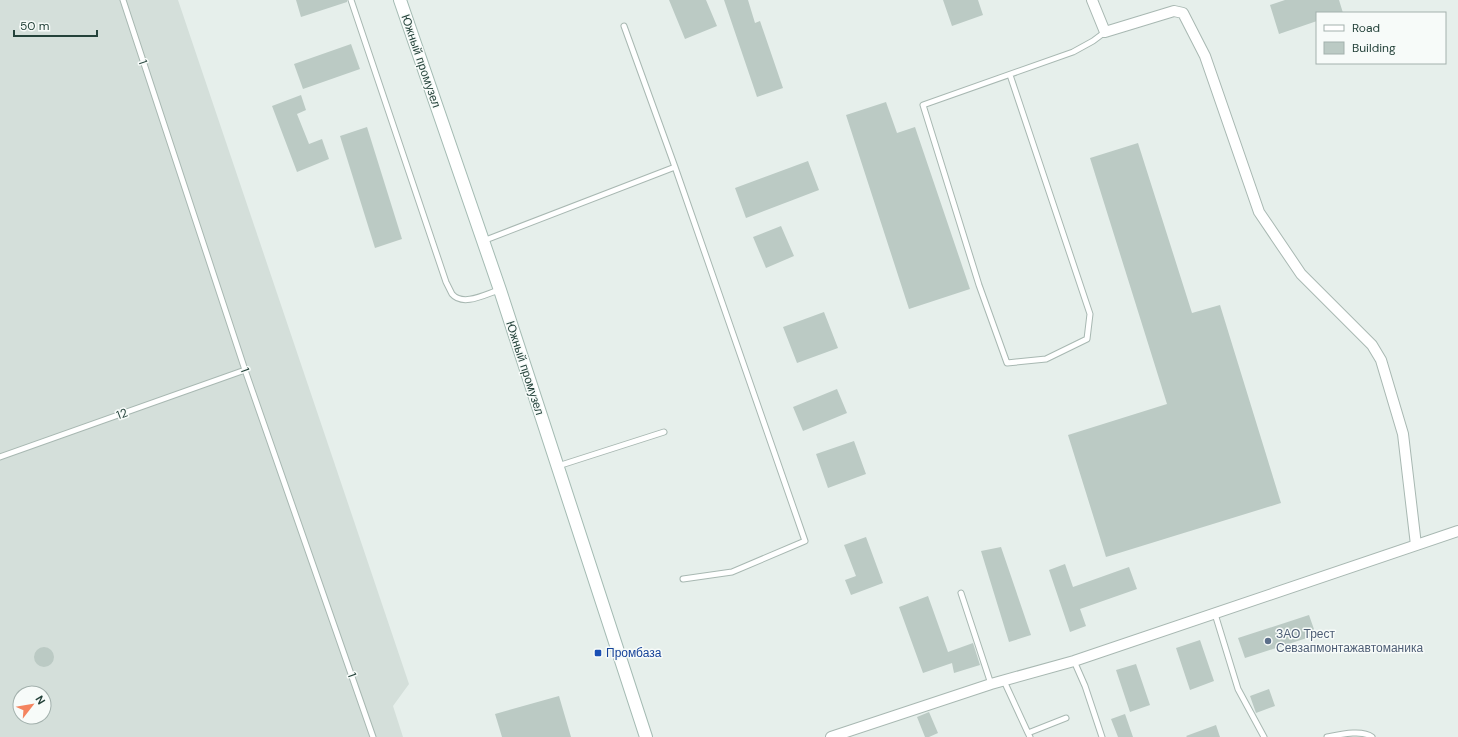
<svg xmlns="http://www.w3.org/2000/svg" width="1458" height="737" font-family="'DM Sans',sans-serif">
<rect width="100%" height="100%" fill="#e6efeb"/>
<path fill="#d4dfda" fill-rule="evenodd" d="M0 0H178L409 684 393 706 403 737H0ZM20 693H44V717H20Z"/>
<path fill="#bbcac4" d="M296 0H347V2L301 17Z
M669 0H706L717 26 685 39Z
M724 0H748L755 23 760 21 783 88 757 97Z
M943 0H978L983 15 952 26Z
M1285 0H1339L1343 13H1317V21L1279 34 1270 5Z
M351 44 360 69 303 89 294 64Z
M301 95 306 110 297 114 309 144 322 139 329 159 297 172 272 106Z
M886 102 897 133 915 127 970 289 909 309 846 115Z
M367 127 402 239 375 248 340 136Z
M1138 143 1192 313 1220 305 1281 503 1106 557 1068 435 1167 404 1090 158Z
M808 161 819 190 746 218 735 188Z
M781 226 794 256 766 268 753 237Z
M824 312 838 348 797 363 783 327Z
M837 389 847 413 803 431 793 407Z
M854 441 866 474 828 488 816 454Z
M866 537 883 583 851 595 845 580 856 576 844 545Z
M1001 547 1031 635 1009 642 981 551Z
M1065 564 1073 587 1129 567 1137 589 1080 609 1086 626 1070 632 1049 570Z
M928 596 948 652 973 643 980 665 954 673 952 663 923 673 899 607Z
M1309 615 1316 635 1245 658 1238 638Z
M1200 640 1214 681 1190 690 1176 648Z
M34 657a10 10 0 1 1 20 0a10 10 0 1 1-20 0Z
M1136 664 1150 705 1130 712 1116 670Z
M1269 689 1275 706 1256 713 1250 696Z
M559 696 571 737H502L495 714Z
M929 712 938 733 929 737H925L917 717Z
M1125 714 1133 737H1118L1111 719Z
M1216 725 1220 737H1187L1186 736Z"/>
<g fill="none" stroke-linecap="round" stroke-linejoin="round">
<defs>
<path id="lane" d="M123 0 245 370 373 737
M351 0 446 282C448 286 450 290 452 294 463 307 486 294 499 290
M1010 75 1090 314 1087 339 1046 359 1007 363 979 285 923 105 1073 52 1093 41 1105 32
M675 167 805 541 732 572 683 579
M483 241 675 167 624 26
M0 457 245 370
M558 466 664 432
M961 593 991 684
M1215 614 1238 689 1264 737
M1074 661 1085 686 1102 737
M1004 681 1028 733
M1030 737 1028 733 1066 718
M1327 737C1338 735 1362 729 1372 737"/>
<path id="street" d="M1092 0 1105 32 1174 11 1183 13 1205 56 1259 212 1301 274 1372 345 1381 360 1403 434 1416 545
M831 737 991 684 1074 661 1458 531"/>
<path id="secondary" d="M400 0 500 290 646 737"/>
</defs>
<use href="#lane" stroke="#a8b8b2" stroke-width="7"/>
<use href="#street" stroke="#a8b8b2" stroke-width="12"/>
<use href="#secondary" stroke="#a4bbb3" stroke-width="14"/>
<use href="#lane" stroke="#fff" stroke-width="5"/>
<use href="#street" stroke="#fff" stroke-width="10"/>
<use href="#secondary" stroke="#fff" stroke-width="12"/>
</g>
<circle fill="#5c6f8a" stroke="#f7fbf9" stroke-width="1.5" cx="1268" cy="641" r="4"/>
<rect fill="#1a4fb4" stroke="#f7fbf9" stroke-width="1.5" x="594" y="649" width="8" height="8" rx="2"/>
<g text-anchor="middle" stroke-width="3" stroke-linejoin="round" paint-order="stroke">
<g font-size="12" fill="#24423a" stroke="#f7fbf9">
<text transform="translate(421 61) rotate(71)" y="4">Южный промузел</text>
<text transform="translate(143 62) rotate(72)" y="4">1</text>
<text transform="translate(525 368) rotate(72)" y="4">Южный промузел</text>
<text transform="translate(245 370) rotate(71)" y="4">1</text>
<text transform="translate(122 414) rotate(-20)" y="4">12</text>
<text transform="translate(352 675) rotate(71)" y="4">1</text>
</g>
<g font-size="12" fill="#4e5e75" stroke="#f7fbf9" text-anchor="start">
<text x="1276" y="638">ЗАО Трест<tspan x="1276" dy="14">Севзапмонтажавтоманика</tspan></text>
</g>
<g font-size="12" fill="#164399" stroke="#f7fbf9" text-anchor="start">
<text x="606" y="657">Промбаза</text>
</g>
</g>
<rect x="1316" y="12" width="130" height="52" fill="#f7fbf9" stroke="#a3b1ad"/>
<rect x="1324" y="25" width="20" height="6" fill="#ffffff" stroke="#a3b1ad"/>
<text x="1352" y="32" font-size="12" fill="#24423a">Road</text>
<rect x="1324" y="42" width="20" height="12" fill="#bbcac4" stroke="#a3b1ad"/>
<text x="1352" y="52" font-size="12" fill="#24423a">Building</text>
<g transform="translate(32 705) rotate(59)"><circle r="19" fill="#f7fbf9" stroke="#a3b1ad"/>
<path d="M0-3L7 15L0 10L-7 15Z" fill="#f4845f"/>
<text y="-6" font-size="11" font-weight="bold" text-anchor="middle" fill="#24423a">N</text>
</g>
<path d="M14 30v6h83v-6" fill="none" stroke="#24423a" stroke-width="2"/>
<text x="20" y="30" font-size="12" fill="#24423a" stroke="#f7fbf9" stroke-width="3" paint-order="stroke">50 m</text>
</svg>
